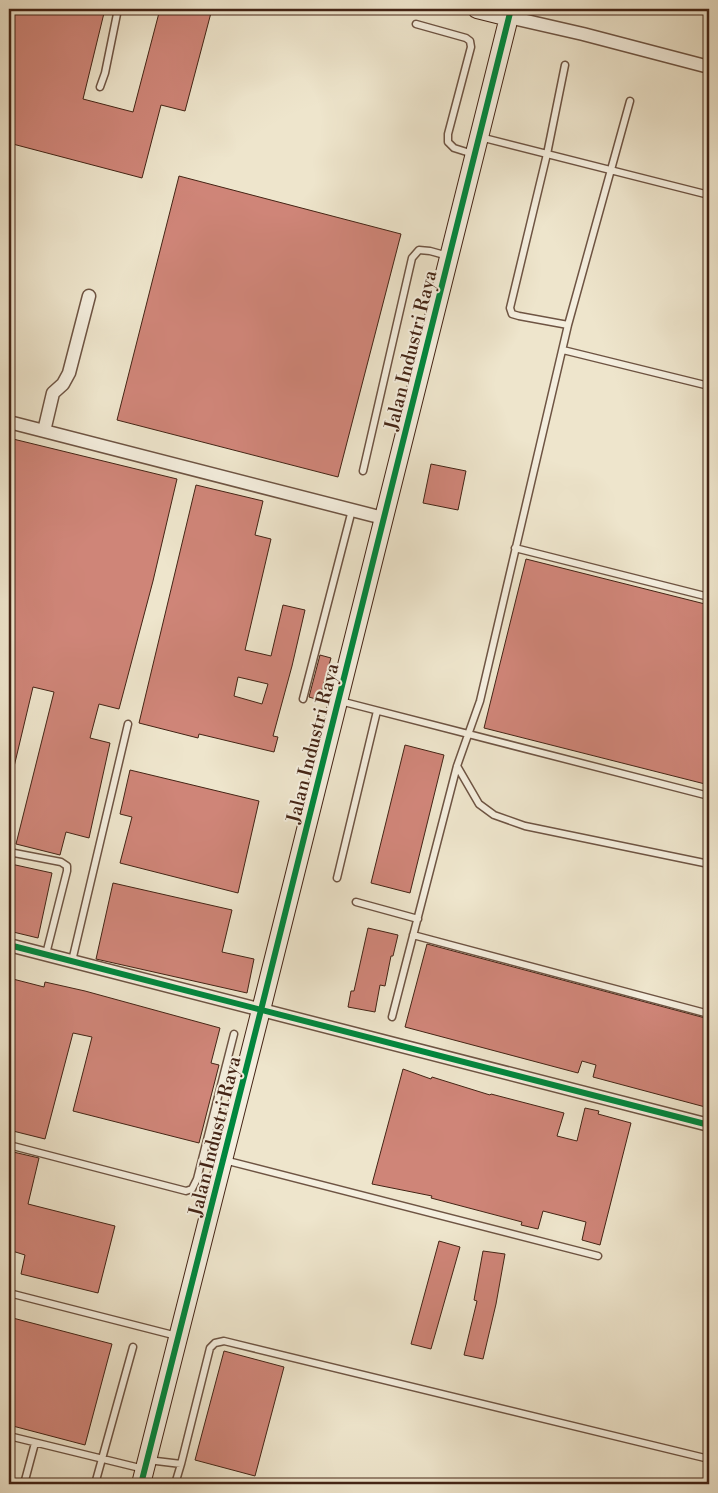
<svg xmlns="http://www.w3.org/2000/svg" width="718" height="1493" font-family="'Libre Bodoni',serif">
<rect width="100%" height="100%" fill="#eee5cc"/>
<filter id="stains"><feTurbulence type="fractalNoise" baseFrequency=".004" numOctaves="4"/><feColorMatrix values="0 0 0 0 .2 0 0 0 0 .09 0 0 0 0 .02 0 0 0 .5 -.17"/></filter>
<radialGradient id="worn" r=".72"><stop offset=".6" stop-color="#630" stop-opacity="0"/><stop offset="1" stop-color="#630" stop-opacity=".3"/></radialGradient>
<path fill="#cf8578" stroke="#442415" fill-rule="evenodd" d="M9 9H105L83 99 133 112 160 9H212L185 111 161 105 142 178 9 143Z
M179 176 401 234 338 477 117 420Z
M9 438 177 479 153 581 119 709 99 704 90 738 110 743 89 838 66 832 60 855 16 844 54 692 33 687 13 771H9Z
M431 464 466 471 458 510 423 503Z
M196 485 263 501 255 535 271 539 245 650 271 656 283 605 305 610 292 666 273 736 278 737 274 752 199 734 198 738 139 723ZM238 677 268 684 262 704 234 696Z
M526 559 709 605V785L484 728Z
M320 655 331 658 319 700 309 697Z
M405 745 444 755 410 893 371 883Z
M130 770 259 801 238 893 120 863 132 817 120 814Z
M11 864 52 873 38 938 9 931V871Z
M113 883 232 910 222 952 254 959 247 993 96 959Z
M368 928 398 935 393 956H391L385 986 380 985 375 1012 348 1007 351 991H354Z
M427 944 709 1019V1108L593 1077 596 1065 582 1061 578 1073 405 1027Z
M9 978 44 987 45 982 85 991 220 1028 211 1063 219 1065 199 1143 73 1111 92 1037 73 1033 45 1139 9 1130Z
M403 1069 431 1079 432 1077 490 1095 491 1094 564 1113 557 1136 577 1141 585 1108 599 1111 598 1114 631 1123 600 1245 582 1240 586 1222 543 1211 538 1229 521 1225 522 1222 431 1198 432 1196 372 1184Z
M9 1151 39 1158 28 1204 115 1226 98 1293 21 1274 25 1255 9 1250Z
M439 1241 460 1247 431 1349 411 1344Z
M483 1251 505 1254 496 1304 483 1359 464 1355 477 1301 474 1300Z
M9 1317 112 1344 85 1445 9 1425Z
M224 1351 284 1367 255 1476 195 1460Z"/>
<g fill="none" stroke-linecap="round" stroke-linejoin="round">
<defs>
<path id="lane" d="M416 24 466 38 470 41 471 47 448 134V142L454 148 473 154
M565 65 547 154 510 308 512 314 519 316 568 325
M100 87 105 73 118 9
M480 137 709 195
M563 350 709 386
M363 471 412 258 419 250 430 251 448 256
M515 548 709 597
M303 699 352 510
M340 701 709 796
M457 766 479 804 494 815 525 826 709 864
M9 852 61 862 67 866V871L46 954
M337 878 377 711
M356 902 418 919
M413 935 709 1014
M72 961 128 724
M392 1017 457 766 480 701 568 325 630 101
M9 1145 186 1191 192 1189 197 1179 234 1034
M224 1160 598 1256
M9 1293 177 1336
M9 1436 144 1469
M148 1460 181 1464 175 1484
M181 1464 210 1348 215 1343 224 1341 709 1459
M24 1484 35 1443
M95 1484 133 1347"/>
<path id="street" d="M509 17 583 34 709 67
M9 422 383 518
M44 431 53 393 63 384 69 373 89 296
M9 945 709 1125"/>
<path id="secondary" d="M477 9 509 17
M141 1484 261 1010 511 9"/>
</defs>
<use href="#lane" stroke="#6e5443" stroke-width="9"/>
<use href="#street" stroke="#6e5443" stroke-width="15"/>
<use href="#secondary" stroke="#442415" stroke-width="20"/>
<use href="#lane" stroke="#f4eede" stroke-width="6"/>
<use href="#street" stroke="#f4eede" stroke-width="12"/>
<use href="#secondary" stroke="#f4eede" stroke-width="18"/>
<defs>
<path id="cycleway" d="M9 945 709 1125
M141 1484 261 1010 511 9"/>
</defs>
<use href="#cycleway" stroke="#f4eede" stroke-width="9"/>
<use href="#cycleway" stroke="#00873e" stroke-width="6"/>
</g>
<g text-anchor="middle" stroke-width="4" stroke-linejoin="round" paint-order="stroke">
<g font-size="19" fill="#442415" stroke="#f4eede">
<text transform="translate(410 350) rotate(-76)" y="7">Jalan Industri Raya</text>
<text transform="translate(312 743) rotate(-76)" y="7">Jalan Industri Raya</text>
<text transform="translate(214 1136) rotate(-76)" y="7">Jalan Industri Raya</text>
</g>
</g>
<rect width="718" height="1493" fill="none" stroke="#eee5cc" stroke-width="30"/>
<rect x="10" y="10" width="698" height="1473" fill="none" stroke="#442415" stroke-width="2.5"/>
<rect x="15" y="15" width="688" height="1463" fill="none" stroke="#442415"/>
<rect width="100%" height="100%" filter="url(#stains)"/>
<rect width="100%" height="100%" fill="url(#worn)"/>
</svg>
